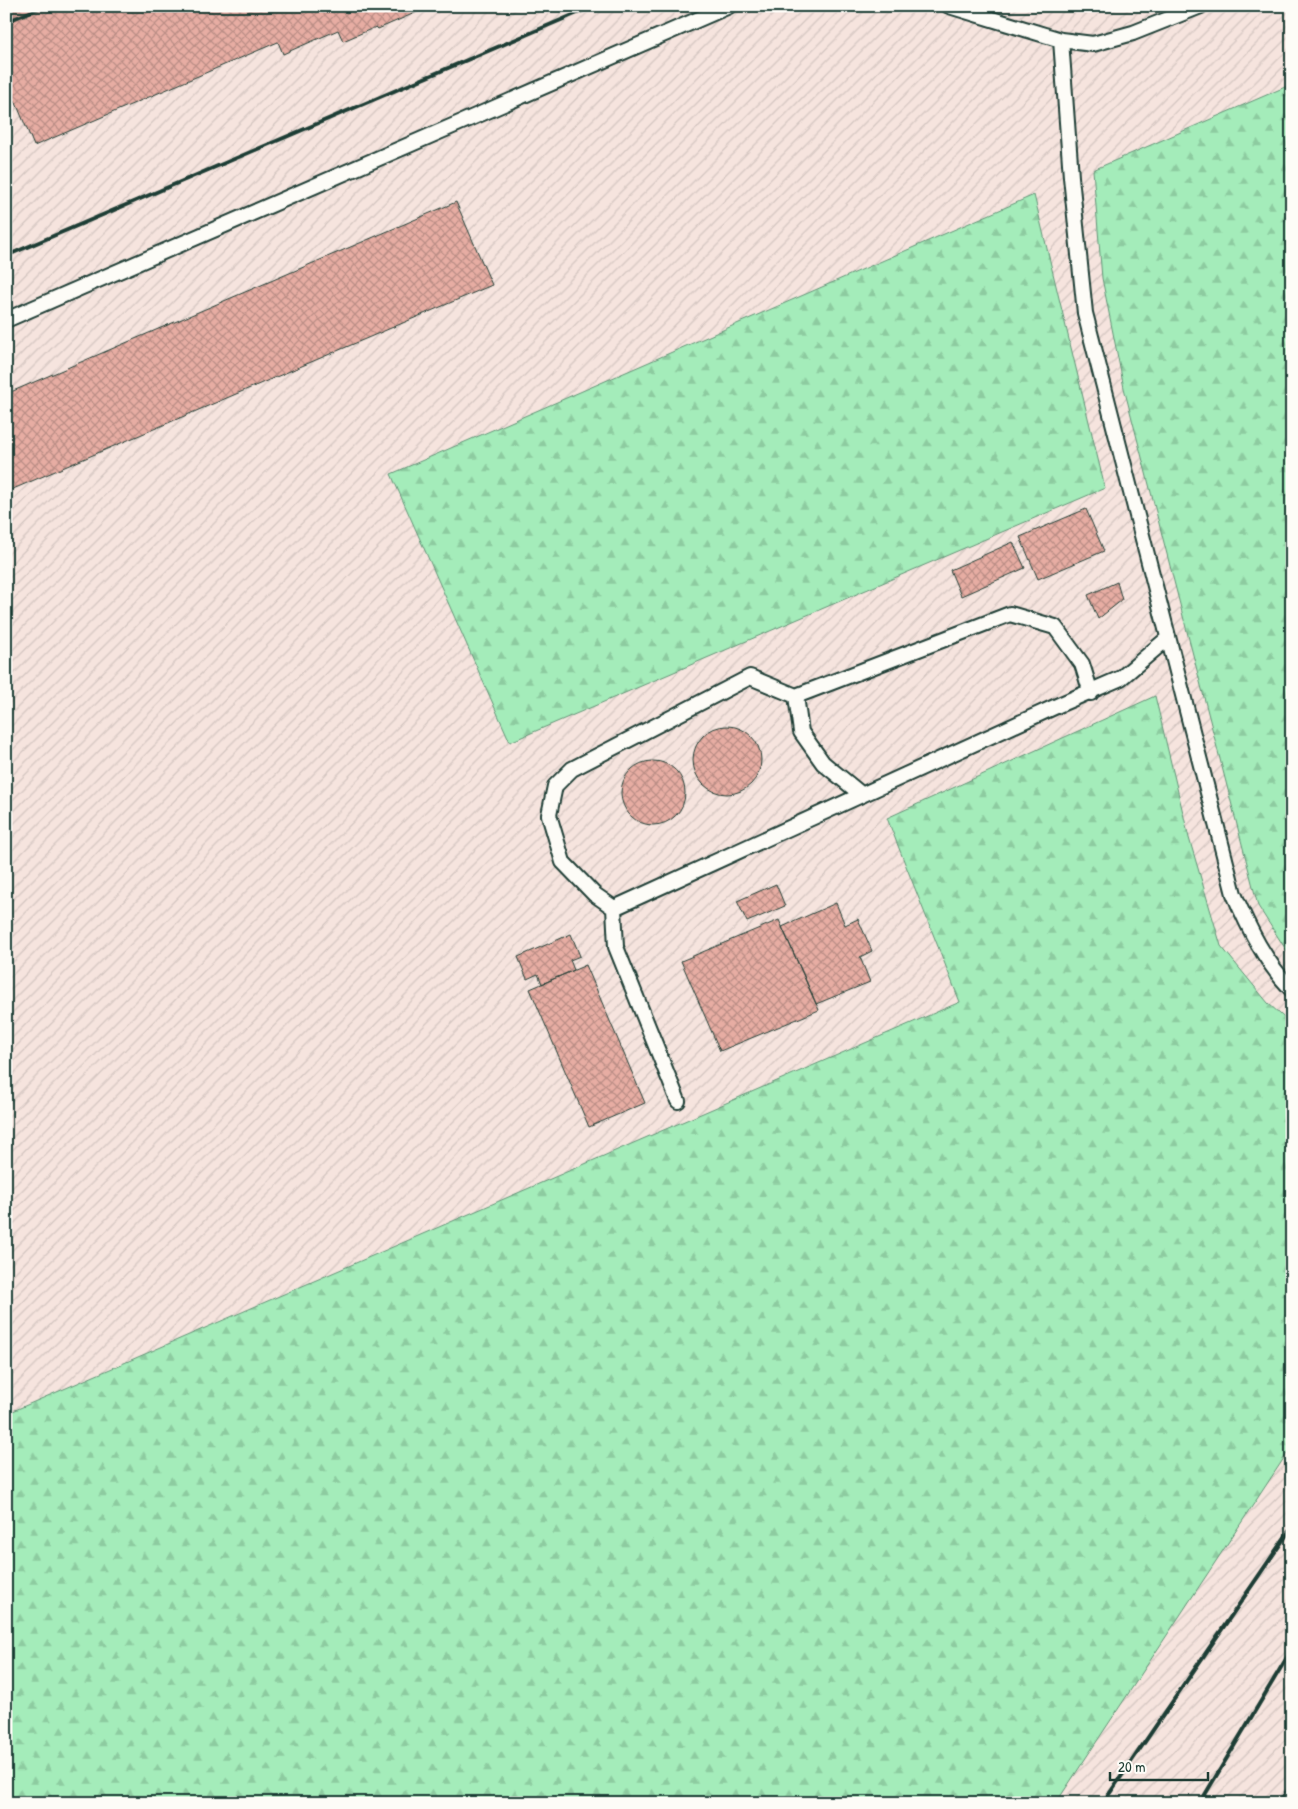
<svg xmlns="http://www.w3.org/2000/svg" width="1298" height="1809" font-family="'Patrick Hand',sans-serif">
<defs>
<pattern id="industrial-furrows" width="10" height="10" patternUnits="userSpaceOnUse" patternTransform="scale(1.25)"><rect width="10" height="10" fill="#f6e4de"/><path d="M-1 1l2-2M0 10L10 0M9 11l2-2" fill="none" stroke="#d2c4bf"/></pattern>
<pattern id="forest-firs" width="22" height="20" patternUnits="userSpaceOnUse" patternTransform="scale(1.25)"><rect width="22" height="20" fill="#a4ecba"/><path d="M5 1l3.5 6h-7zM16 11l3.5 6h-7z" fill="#8dcba0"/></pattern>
<pattern id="building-cross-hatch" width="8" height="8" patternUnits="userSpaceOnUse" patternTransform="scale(1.25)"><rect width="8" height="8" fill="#e7ada3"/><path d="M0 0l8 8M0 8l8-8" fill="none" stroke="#bb8e86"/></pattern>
</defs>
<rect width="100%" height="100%" fill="#fdfcf7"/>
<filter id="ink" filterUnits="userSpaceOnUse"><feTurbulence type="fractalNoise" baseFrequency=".02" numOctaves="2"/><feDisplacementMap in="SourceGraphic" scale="10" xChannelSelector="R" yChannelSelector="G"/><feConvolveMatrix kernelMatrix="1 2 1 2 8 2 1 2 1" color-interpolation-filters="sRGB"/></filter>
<g filter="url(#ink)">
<path fill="url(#industrial-furrows)" d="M6 6H1292V1803H6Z"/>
<path fill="url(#forest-firs)" stroke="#629477" d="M1292 84V959L1258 906 1124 388 1102 278 1093 170Z
M1034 195 1105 488 510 742 391 474Z
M1155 696 1189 838 1221 946 1268 1003 1292 1025V1446L1056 1803H6V1414L960 1002 887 818Z"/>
<path fill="url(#building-cross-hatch)" stroke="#1f3d34" d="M6 6H431L378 29 376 27 343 41 338 30 283 54 278 42 34 146 6 79Z
M456 202 492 285 6 492V394Z
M1086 509 1104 551 1038 579 1020 537Z
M1013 542 1025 568 961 596 950 570Z
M1117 582 1122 600 1098 619 1088 595Z
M693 760a34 34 0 1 1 68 0a34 34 0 1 1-68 0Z
M621 793a32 32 0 1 1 64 0a32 32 0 1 1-64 0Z
M776 884 785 906 747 922 737 901Z
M836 903 845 925 858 919 872 951 860 957 870 982 816 1004 782 927Z
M779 920 819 1010 720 1051 681 961Z
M571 934 580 956 570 960 574 970 542 984 538 974 527 979 518 957Z
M586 965 645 1103 589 1127 530 989Z"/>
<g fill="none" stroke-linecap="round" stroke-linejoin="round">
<defs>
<path id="lane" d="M949 6 1061 40 1093 44 1133 33 1201 6
M1061 40 1071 177 1085 313 1234 894C1249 929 1265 962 1292 990
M6 320 729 6
M1091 693 1082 664 1055 627 1010 614 796 696 750 677 572 769 555 786 549 815 563 862 594 894 614 908 1061 704 1121 678 1168 638
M796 696 801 732 823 763 862 795
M614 908 616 947 678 1101"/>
</defs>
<use href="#lane" stroke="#1f3d34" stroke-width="18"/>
<use href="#lane" stroke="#fdfcf7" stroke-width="14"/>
<path stroke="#1f3d34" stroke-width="4" d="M6 22 44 6
M6 256 594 6
M1103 1803 1292 1527
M1200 1803 1292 1649
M1278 1803 1292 1785"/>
</g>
</g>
<rect width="1298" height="1809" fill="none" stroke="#fdfcf7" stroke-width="25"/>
<rect x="12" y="12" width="1273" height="1784" fill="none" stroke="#1f3d34" stroke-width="2" filter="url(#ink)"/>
<path d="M1110 1772v8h98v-8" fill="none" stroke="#1f3d34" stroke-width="2.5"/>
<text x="1118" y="1772" font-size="15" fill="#1f3d34" stroke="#fdfcf7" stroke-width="4" paint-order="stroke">20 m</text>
</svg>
